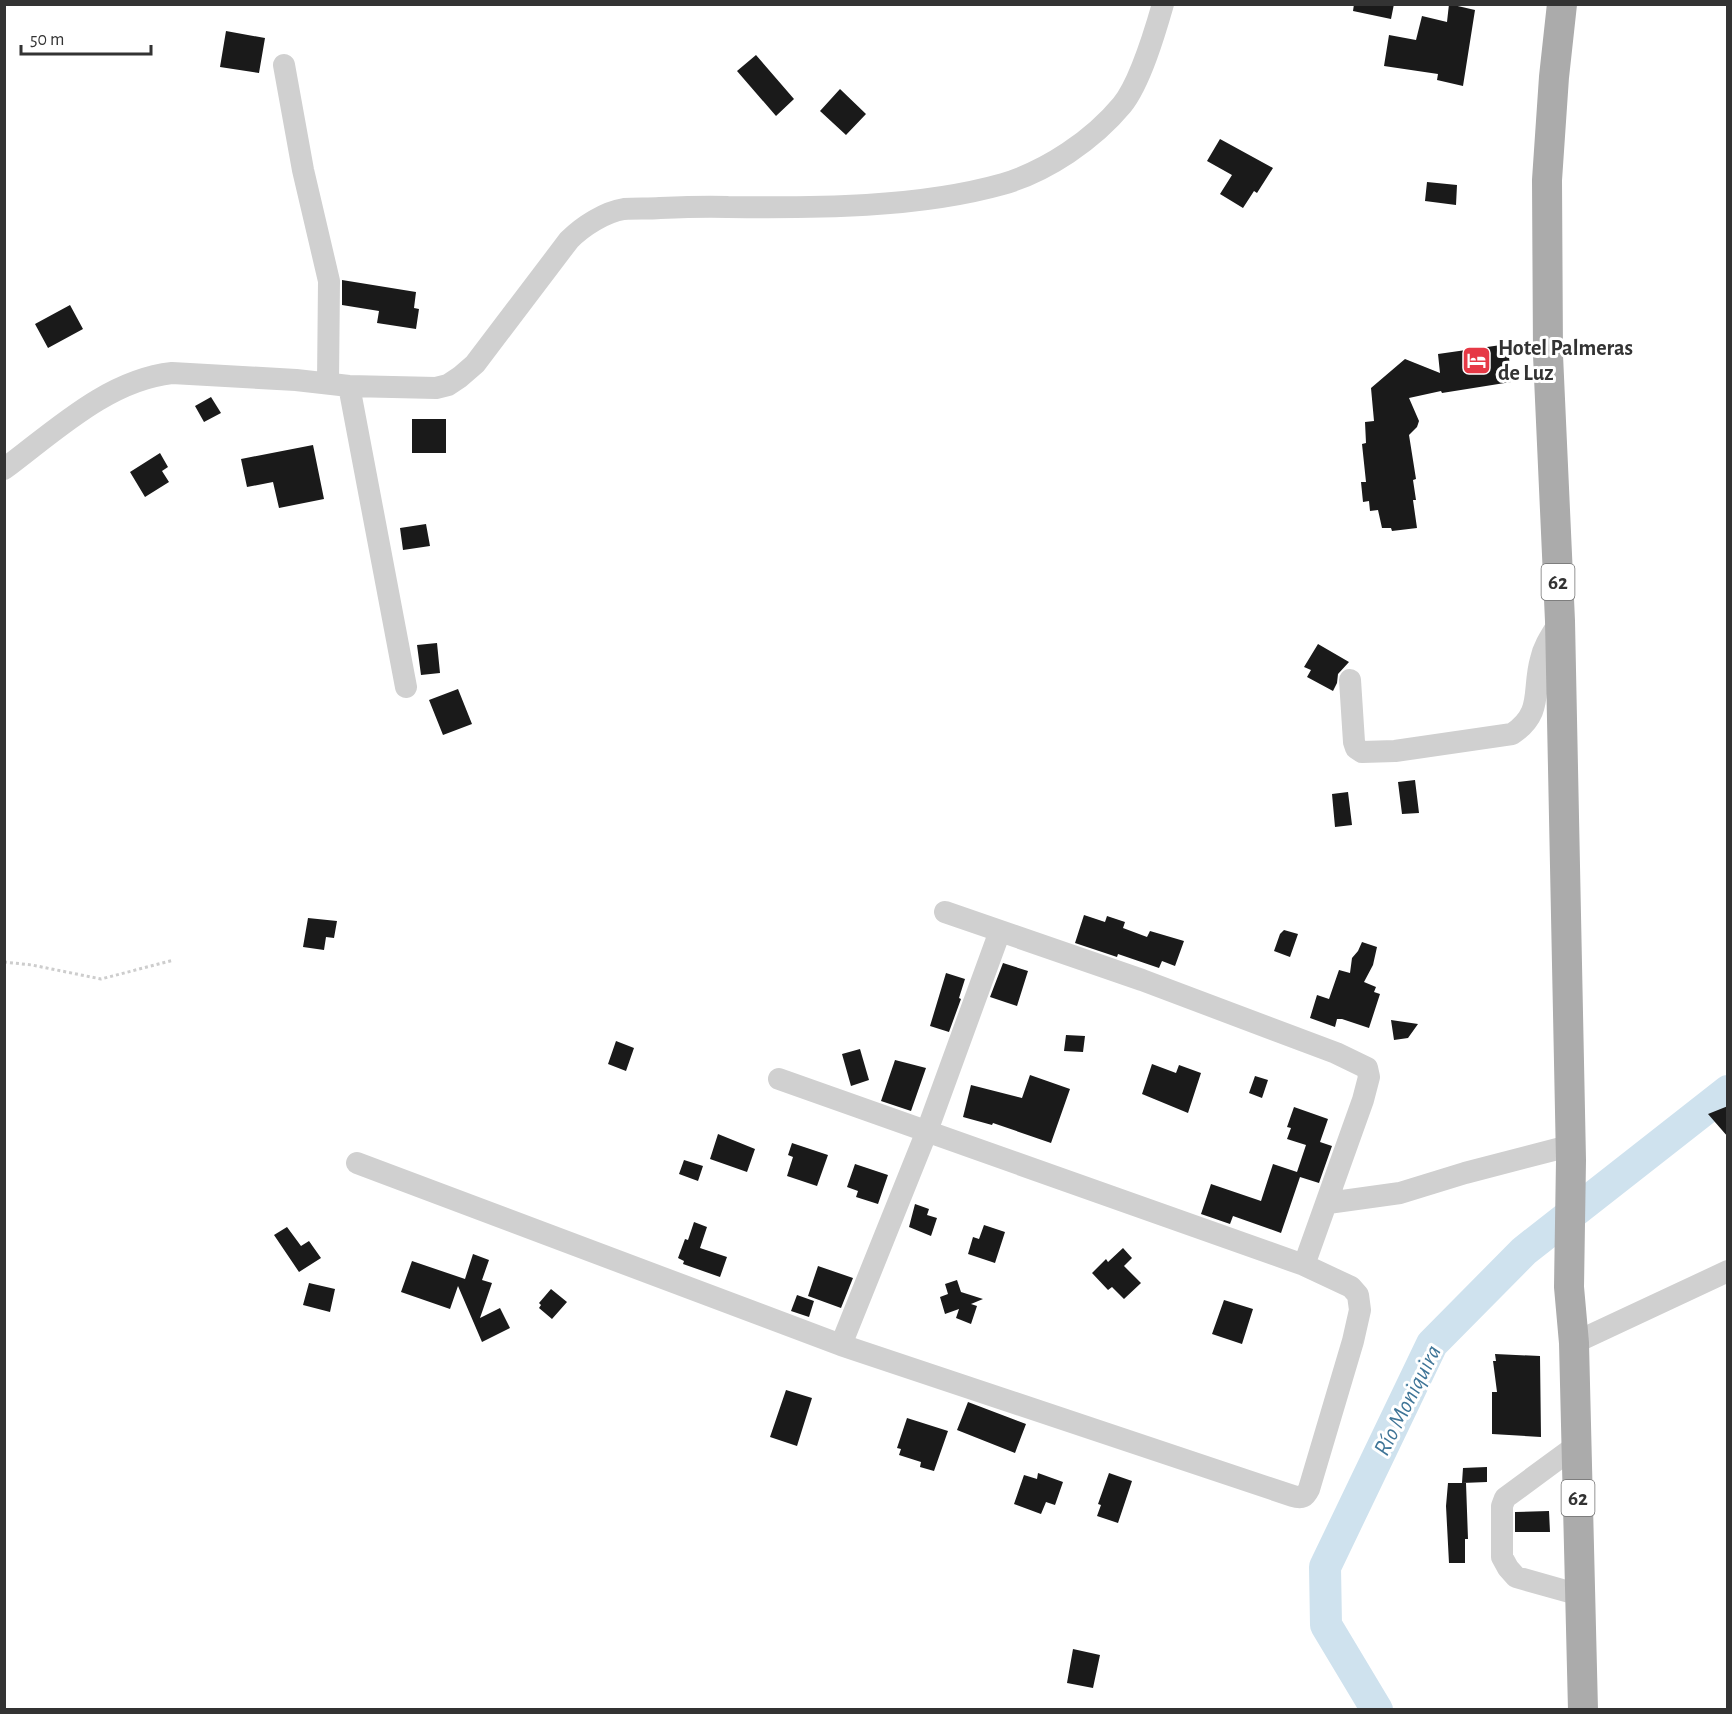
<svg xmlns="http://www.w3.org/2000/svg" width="1732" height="1714" font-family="'Alegreya Sans',sans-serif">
<rect width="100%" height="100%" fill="#fff"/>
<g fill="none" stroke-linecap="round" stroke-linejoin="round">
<path stroke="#cfe2ee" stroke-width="32" d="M1377 1710 1326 1625 1325 1567 1432 1344 1524 1251 1728 1091"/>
</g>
<path fill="#1a1a1a" d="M1354 4H1394L1391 19 1353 11Z
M1449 4 1475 10 1463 86 1437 80 1438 74 1384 66 1389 35 1416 40 1422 16 1447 22Z
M226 31 265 38 259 73 220 67Z
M756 55 794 99 776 116 737 71Z
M840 89 866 114 846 135 820 111Z
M1220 139 1273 168 1257 193 1254 191 1243 208 1220 194 1232 175 1207 161Z
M1427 182 1457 185 1456 205 1425 201Z
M342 280 416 292 414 308 419 309 416 329 377 323 379 311 342 305Z
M70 305 83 329 48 348 35 324Z
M1508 344 1511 382 1442 393 1441 391 1409 398 1419 421 1417 427 1409 435 1416 479 1413 480 1416 500H1413L1417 528 1392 531 1391 528H1382L1378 510 1370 511 1369 501 1363 502 1361 482H1366L1362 444 1366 443 1365 422 1374 421 1371 388 1405 359 1440 373 1438 354Z
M211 397 221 413 204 422 195 406Z
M412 419H446V453H412Z
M313 445 324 499 279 508 273 482 247 487 241 459Z
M160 453 168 467 162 471 169 482 145 497 130 472Z
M426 524 430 546 403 550 400 528Z
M437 643 440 673 421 675 417 645Z
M1318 644 1349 662 1338 674 1337 683 1333 691 1307 677 1311 670 1304 667Z
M458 689 472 724 443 735 429 700Z
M1415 780 1419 813 1402 814 1398 782Z
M1348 792 1352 825 1335 827 1332 794Z
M1084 915 1105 922 1107 916 1125 922 1123 928 1147 937 1150 931 1184 941 1175 966 1162 961 1159 968 1118 954 1117 957 1075 943Z
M308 918 337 921 334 938 326 937 324 950 303 947Z
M1284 930 1298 934 1290 957 1274 951 1280 934Z
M1362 942 1377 947 1373 965 1364 982 1376 987 1374 992 1380 994 1369 1028 1342 1019H1337L1335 1027 1310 1018 1317 995 1329 999 1339 970 1350 973 1352 958 1358 951Z
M1003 963 1028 971 1017 1006 990 997Z
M946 973 965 979 959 998 961 999 949 1032 930 1026Z
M1391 1020 1418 1024 1408 1038 1394 1040Z
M1066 1035 1085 1036 1083 1052 1064 1051Z
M616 1041 634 1048 626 1071 608 1064Z
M860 1049 869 1080 851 1086 842 1054Z
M895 1060 926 1068 911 1111 881 1101Z
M1152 1064 1176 1073 1179 1065 1201 1073 1188 1113 1142 1094Z
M1030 1075 1070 1089 1051 1143 993 1123 992 1125 963 1117 971 1085 1022 1098Z
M1255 1076 1268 1080 1262 1098 1249 1093Z
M1728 1106V1137L1708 1114Z
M1294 1107 1328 1119 1320 1142 1332 1146 1319 1183 1300 1177 1281 1233 1233 1216 1230 1224 1201 1214 1211 1184 1261 1201 1273 1164 1297 1172 1306 1145 1287 1139 1291 1128 1287 1127Z
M718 1134 755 1149 747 1172 710 1159Z
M792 1143 828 1155 817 1186 787 1176 793 1157 788 1155Z
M684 1160 703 1166 698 1181 679 1174Z
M855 1164 888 1175 878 1204 856 1197 858 1191 847 1187Z
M915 1204 929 1209 927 1215 937 1218 931 1236 909 1227Z
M694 1222 707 1227 700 1248 727 1257 720 1277 683 1264 684 1261 678 1258 685 1239 688 1240Z
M984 1225 1005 1232 995 1263 968 1254 973 1237 979 1239Z
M287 1227 301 1246 309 1241 321 1258 299 1272 274 1235Z
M1123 1248 1132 1258 1124 1266 1141 1283 1124 1299 1112 1287 1108 1290 1092 1273 1106 1259 1108 1262Z
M473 1254 489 1260 482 1280 492 1283 480 1318 500 1308 510 1328 482 1342 458 1286 450 1309 401 1292 412 1261 465 1279Z
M818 1266 853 1278 841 1308 808 1296Z
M957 1280 961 1292 983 1299 971 1304 977 1306 971 1324 956 1318 959 1309 945 1314 940 1297 948 1294 945 1284Z
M309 1283 335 1289 330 1312 303 1305Z
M551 1289 567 1302 552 1319 539 1308 541 1305 539 1303Z
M797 1295 814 1301 809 1317 791 1311Z
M1224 1300 1253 1309 1242 1344 1212 1334Z
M1495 1354 1540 1356 1541 1437 1492 1434V1392H1497L1493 1361H1496Z
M786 1390 812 1398 797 1446 770 1437Z
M968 1402 1026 1424 1015 1453 957 1430Z
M907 1418 948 1431 934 1471 920 1467 921 1462 899 1455 901 1449 897 1448Z
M1487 1467V1482L1462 1483 1463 1468Z
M1038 1473 1063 1482 1055 1505 1046 1502 1041 1514 1014 1504 1024 1475 1037 1479Z
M1109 1473 1132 1481 1118 1523 1097 1516 1101 1505 1098 1504Z
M1448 1483H1466L1468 1539H1465V1563H1449L1446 1506Z
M1549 1511 1550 1532H1515V1512Z
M1073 1649 1100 1655 1093 1688 1067 1683Z"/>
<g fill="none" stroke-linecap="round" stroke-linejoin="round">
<path stroke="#cdcdcd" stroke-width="3" stroke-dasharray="3 3" stroke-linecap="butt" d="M4 962 32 965 101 979 174 960"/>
<path stroke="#d0d0d0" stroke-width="22" d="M284 65 303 170 329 281 328 382
M349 386 406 687
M4 469C55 431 108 380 172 373L296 380 349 386 436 388 448 385 460 377 475 364 569 240C583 226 605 212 624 209 636 208 648 209 660 208 683 207 706 206 728 207 816 208 918 208 1003 184 1047 171 1093 140 1122 105 1140 83 1155 32 1163 4
M1350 680 1354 742 1356 748 1362 752 1395 751 1512 734C1544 713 1532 690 1541 659 1544 645 1553 633 1560 621
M945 912 1142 980 1336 1053 1367 1068 1369 1077 1363 1100 1304 1265
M357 1163 841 1345 1293 1496C1302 1499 1305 1497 1309 1489L1353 1341 1360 1310 1358 1295 1351 1287 1304 1265 779 1079
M1328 1203 1400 1193 1465 1173 1569 1146
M1574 1343 1728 1271
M841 1345 927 1131 1000 931
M1577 1445 1505 1498 1502 1506V1557L1508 1568 1516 1577 1580 1595"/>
<path stroke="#ababab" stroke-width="30" d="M1562 4 1554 77 1547 180 1548 355 1560 621 1571 1160 1569 1287 1574 1343 1583 1710"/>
</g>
<defs>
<symbol id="hotel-square" viewBox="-11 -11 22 22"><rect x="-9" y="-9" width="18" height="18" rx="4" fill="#e63946" stroke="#fff"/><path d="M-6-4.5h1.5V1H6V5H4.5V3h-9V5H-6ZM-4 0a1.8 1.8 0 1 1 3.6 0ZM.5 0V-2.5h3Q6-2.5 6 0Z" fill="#fff"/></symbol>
</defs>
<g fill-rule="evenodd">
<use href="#hotel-square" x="1460" y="344" width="33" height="33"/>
</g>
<g text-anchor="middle" stroke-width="6" stroke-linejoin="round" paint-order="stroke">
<g fill="#fff" stroke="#707070" stroke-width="1.5">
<rect x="1541.5" y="564" width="33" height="36" rx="4.5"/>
<rect x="1561.5" y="1480" width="33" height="36" rx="4.5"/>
</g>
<g font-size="21" font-weight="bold" fill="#333">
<text x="1558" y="589">62</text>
<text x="1578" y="1505">62</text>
</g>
<g font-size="22" font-weight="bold" fill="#333" stroke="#fff" text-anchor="start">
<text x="1498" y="355">Hotel Palmeras<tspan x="1498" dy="25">de Luz</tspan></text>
</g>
<g font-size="24" font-style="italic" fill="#3f7597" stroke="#fff">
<text transform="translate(1407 1400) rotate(-63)" y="8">Río Moniquira</text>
</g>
</g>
<rect width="1732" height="1714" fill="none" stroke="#333333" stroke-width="12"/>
<path d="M21 45v9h130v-9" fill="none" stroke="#333333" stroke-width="3"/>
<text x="30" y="45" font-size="18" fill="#333333" stroke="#ffffff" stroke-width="4.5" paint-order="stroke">50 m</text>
</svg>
